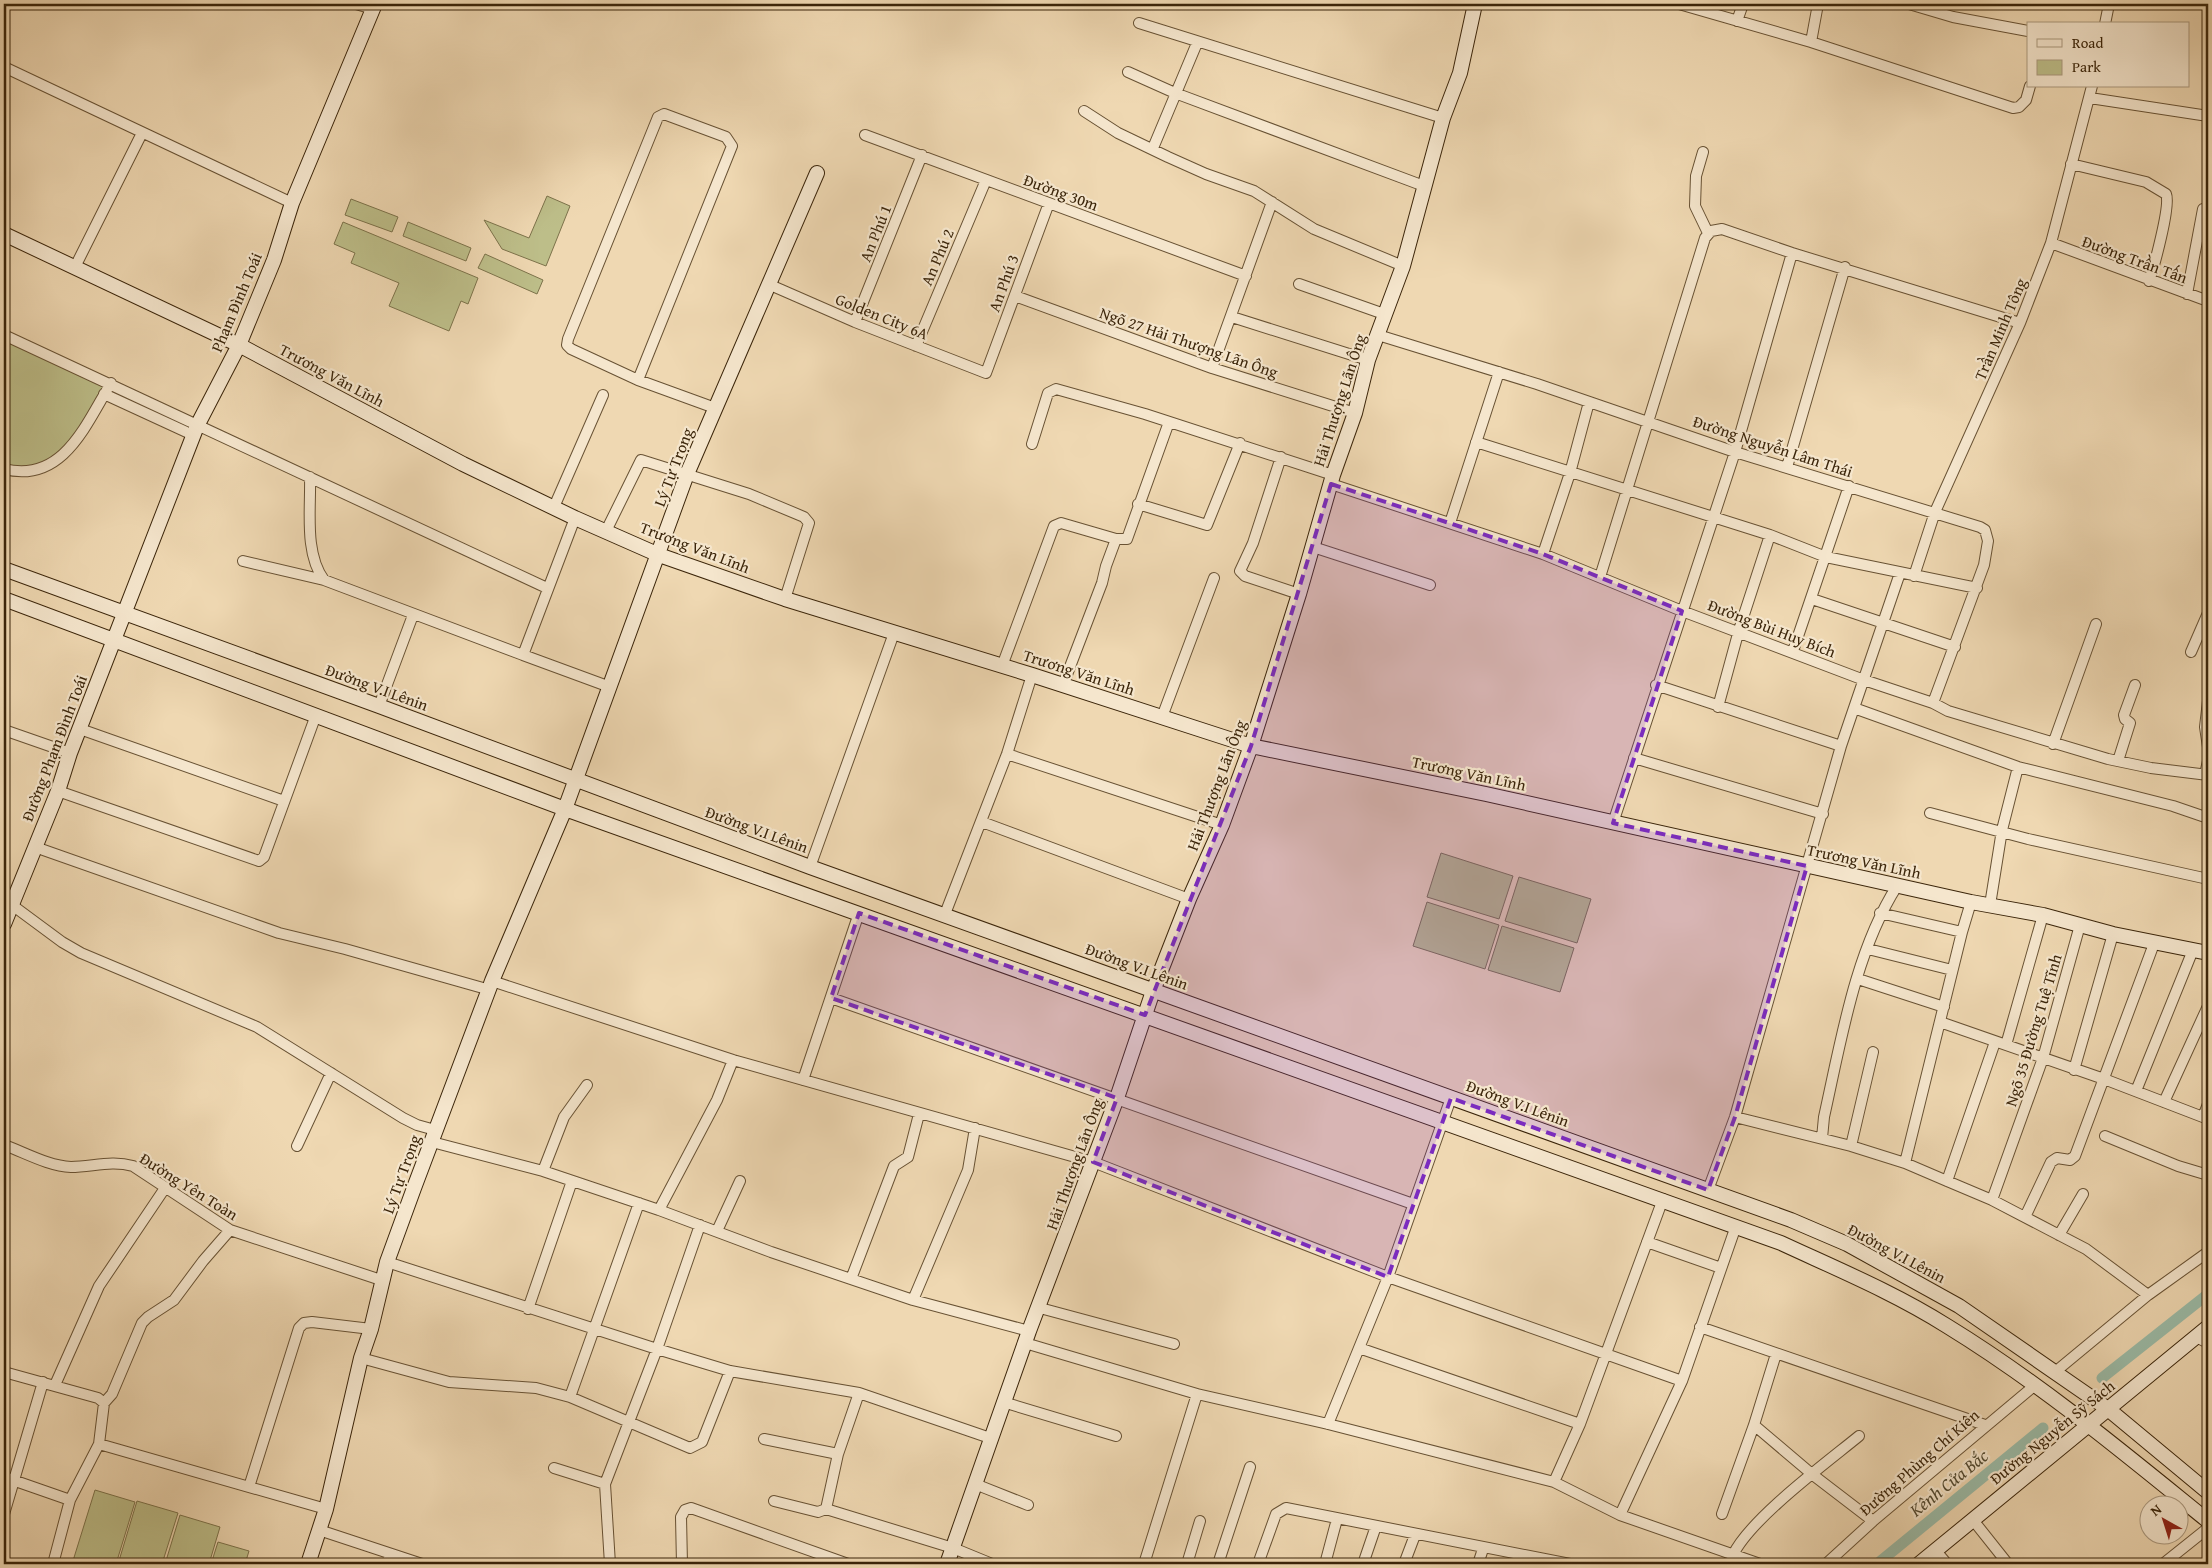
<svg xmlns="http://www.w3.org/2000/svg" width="2212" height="1568" font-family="'Gentium Book Plus',serif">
<rect width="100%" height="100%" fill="#efd8b2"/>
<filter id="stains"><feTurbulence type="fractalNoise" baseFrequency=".004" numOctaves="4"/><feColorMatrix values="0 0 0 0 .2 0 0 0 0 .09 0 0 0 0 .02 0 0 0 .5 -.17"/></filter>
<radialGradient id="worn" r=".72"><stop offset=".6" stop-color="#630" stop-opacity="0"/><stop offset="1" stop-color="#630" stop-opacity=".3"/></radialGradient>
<path fill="#bdbe89" stroke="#7c724a" d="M547 196 570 206 546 266 502 249 484 220 529 238Z
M351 199 398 217 392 232 345 215Z
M343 222 478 278 468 304 461 301 449 331 389 306 399 283 351 263 355 253 334 244Z
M408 222 471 248 466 261 403 236Z
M485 254 543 280 537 294 478 268Z
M4 336 111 383 78 438 47 466 4 469Z
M1441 853 1513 876 1499 919 1427 897Z
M1519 877 1591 899 1577 943 1505 921Z
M1427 902 1499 925 1485 969 1413 946Z
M1502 926 1574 948 1560 992 1488 970Z
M95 1490 135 1502 116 1564H72Z
M137 1501 178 1513 162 1564H118Z
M180 1515 220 1527 209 1564H165Z
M218 1542 249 1551 245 1564H211Z"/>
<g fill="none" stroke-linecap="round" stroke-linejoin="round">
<path stroke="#9bbba7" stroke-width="11" d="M2102 1378 2208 1294
M1877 1564 2043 1428"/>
<defs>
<path id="street" d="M356 4 373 9
M1679 4 1811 42 2013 108 2019 107 2026 100 2030 86
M1909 4 1953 17 2028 31
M1737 21 1743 4
M1139 23 1443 118
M2105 24 2109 4
M1811 42 1818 4
M4 67 292 203
M1128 72 1175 93 1424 186
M2090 98 2208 116
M1084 111 1118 133 1168 157 1206 174 1254 191 1314 229 1403 266
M865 135 1246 276
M1153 148 1197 43
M1703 152 1696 176 1695 206 1708 233
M2071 164 2146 182 2166 194C2171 205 2154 267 2149 281
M2051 243 2208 301
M75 267 142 133
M768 284 855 322 986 373 1049 203
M1299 284 1384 314
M2187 294 2203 209
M1015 296 1212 368 1355 413
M1232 317 1368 360
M855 322 922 155
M4 335 547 588
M1378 335 1537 384 1735 452 1980 527 1985 530 1988 541 1984 565 1933 703
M916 346 986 180
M1212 368 1272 202
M638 380 732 146 726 137 664 114 658 117 568 339 567 345 571 349 638 380 715 408
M104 394 193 435
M1476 442 1770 535 1826 557 1977 588
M1032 444 1048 393 1056 389 1145 414 1333 475
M1281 457 1253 543 1240 571 1245 576 1299 594
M1787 467 1845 267
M4 469C63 484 86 424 111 383
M310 477C311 509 304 553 324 580
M1331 484 1543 554 1682 611 1864 680 1933 703 1948 711 2108 759 2151 768 2208 775
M1138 504 1207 525 1240 443
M554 507 603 395
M1450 523 1499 372
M606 531 641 460 749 494 804 517 809 523 785 599
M1313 547 1430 585
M1543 554 1570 473 1589 402
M243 561 324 580 523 655 575 518
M1914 576 1935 512 2020 323 2051 243 2092 86
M1600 577 1705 238 1711 231 1722 229 1792 253 2020 323
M1812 599 1955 647
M1793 651 1849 486
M2191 652 2208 613
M523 655 610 687
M1002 666 1054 526 1061 523 1116 539H1127L1169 422
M1063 685 1102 583 1106 566 1116 539
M1656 685 1841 746
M2208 701 2205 727 2208 747
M379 706 413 615
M1718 707 1739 630 1770 535
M1854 708 2018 767 2173 806 2208 818
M1162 717 1214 578
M80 729 284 801
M4 730 70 753
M2053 744 2096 624
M1007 754 1222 825
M1634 758 1823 814
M2118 761 2130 723 2125 719 2124 715 2135 685
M2205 774 2208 761
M58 791 259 861 264 857 316 715
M1930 813 2028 839 2208 879
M982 822 1189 899
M1613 823 1735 452 1792 253
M35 847 279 933 345 949 490 990
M810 867 894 633
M12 905 62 942 81 953 257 1027 403 1118 417 1125 435 1130
M1990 905 2002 830 2018 767
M1880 913 1962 932
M945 914 1007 754 1032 675
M1868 949 1952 970
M1858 979 1944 1007
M492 981 733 1060 1093 1162 1388 1277 1682 1381
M831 998 1413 1204
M1940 1022 2104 1079 2208 1119
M2006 1045 2043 915
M2074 1070 2113 934
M803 1080 859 913
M2136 1091 2193 950
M2164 1102 2208 1006
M1735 1117 1851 1146 1905 1163 1947 1181 1992 1200 2086 1249 2148 1295
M2203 1117 2208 1104
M2105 1136 2178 1166 2208 1175
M1822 1138 1824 1117C1841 1041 1855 952 1897 886
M432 1142 543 1171 659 1210 771 1252 913 1300 1029 1331
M4 1145C24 1152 48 1166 71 1167 92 1167 111 1160 133 1166L230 1230 384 1281
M297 1146 331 1073
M1851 1146 1873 1052
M1905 1163 1962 932 1971 902
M543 1171 564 1117 587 1085
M1947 1181 1995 1042
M1708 1190 1735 1117 1841 746 1900 573
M1992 1200 2043 1058 2080 925
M659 1210 717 1100 733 1060
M2025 1217 2051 1162 2057 1158 2070 1160 2075 1156 2155 941
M717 1231 740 1181
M2059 1235 2083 1194
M1647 1242 1721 1268
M387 1262 657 1349 730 1371 859 1393 990 1438
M851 1279 894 1166 908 1157 919 1114
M913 1300 968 1170 975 1128
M1040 1308 1174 1344
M528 1309 572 1181
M1700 1327 1985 1425
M2196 1337 2208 1343
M1025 1343 1197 1394 1328 1424 1554 1482 1620 1515 1760 1564
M1359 1348 1580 1424
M361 1358 449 1382 536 1388 570 1397 690 1448 702 1442 730 1371
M4 1372 98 1398 104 1403
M2055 1372 2148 1295 2208 1252
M55 1385 99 1286 165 1188
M859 1393 838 1454 826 1509 953 1548 992 1564
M570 1397 639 1203
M1003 1402 1116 1436
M1328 1424 1388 1277 1451 1098
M1754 1425 1813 1475 1873 1521
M764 1439 838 1454
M99 1444 326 1509
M554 1468 605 1484
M4 1477 70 1500
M1554 1482 1580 1424 1663 1199
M975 1484 1028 1505
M249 1487 299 1328 304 1323 312 1322 371 1329
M774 1501 818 1512 826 1509
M4 1514 43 1382
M1722 1514 1754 1425 1776 1354
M1620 1515 1682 1381 1736 1226
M1973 1520 2008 1564
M319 1530 422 1564
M1936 1551 1947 1564
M1733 1555C1750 1519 1826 1463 1859 1436
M53 1564 70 1500 99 1444 104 1403 112 1394 142 1323 148 1317 174 1300 203 1261 230 1230
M387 1564 390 1554
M610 1564 605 1484 657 1349 700 1225
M682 1564 681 1517 685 1510 691 1508 848 1564
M1144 1564 1197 1394
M1187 1564 1200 1521
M1218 1564 1250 1467
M1258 1564 1276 1514 1286 1508 1570 1564
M1325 1564 1337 1519
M1363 1564 1376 1526
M1404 1564 1415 1535
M1478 1564 1483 1549
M1826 1564 1873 1521 2034 1386
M2163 1564 2208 1528"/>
<path id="secondary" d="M4 234 239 345 463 464 575 518 659 555 785 599 1032 675 1251 746 1486 794 1971 902 2043 915 2113 934 2208 953
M4 569 379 706 810 867 1791 1220 1847 1244 1959 1306 2108 1409 2208 1492
M4 599 565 809 1781 1243C1837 1269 1895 1293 1947 1326 2040 1383 2124 1453 2208 1521
M4 924 58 791 70 753 197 426 239 345 274 260 292 203 375 4
M308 1564 326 1509 361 1358 371 1329 387 1262 414 1188 492 981 565 809 687 474 817 173
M947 1564 1029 1331 1117 1098 1153 991 1189 899 1222 825 1251 746 1299 594 1333 475 1355 413 1368 360 1403 266 1443 118 1460 73 1475 4
M1919 1564 2208 1327"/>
</defs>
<use href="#street" stroke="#685234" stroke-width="12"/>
<use href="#secondary" stroke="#3b250a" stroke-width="16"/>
<use href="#street" stroke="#f5e6cd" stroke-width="10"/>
<use href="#secondary" stroke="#f5e6cd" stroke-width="14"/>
</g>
<path fill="#7b2cbf" fill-opacity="0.2" stroke="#7b2cbf" stroke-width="4" stroke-dasharray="10 6" stroke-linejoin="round" d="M1331 484 1543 554 1682 611 1613 823 1807 866 1735 1117 1708 1190 1451 1098 1388 1277 1093 1162 1117 1098 831 998 859 913 1145 1015 1251 746Z"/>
<g text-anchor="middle" stroke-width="4.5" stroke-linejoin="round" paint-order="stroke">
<g font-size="16" fill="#3b250a" stroke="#f5e6cd">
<text transform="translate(1061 192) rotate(20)" y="6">Đường 30m</text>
<text transform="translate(875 233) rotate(-68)" y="6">An Phú 1</text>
<text transform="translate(937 257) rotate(-67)" y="6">An Phú 2</text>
<text transform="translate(2135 259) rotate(20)" y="6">Đường Trần Tấn</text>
<text transform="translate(1003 283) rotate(-70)" y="6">An Phú 3</text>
<text transform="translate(236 302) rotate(-67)" y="6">Phạm Đình Toái</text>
<text transform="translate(882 316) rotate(22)" y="6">Golden City 6A</text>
<text transform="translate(2000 329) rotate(-67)" y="6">Trần Minh Tông</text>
<text transform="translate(1189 342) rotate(19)" y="6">Ngõ 27 Hải Thượng Lãn Ông</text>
<text transform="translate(332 375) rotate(28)" y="6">Trương Văn Lĩnh</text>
<text transform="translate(1339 400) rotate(-72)" y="6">Hải Thượng Lãn Ông</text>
<text transform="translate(1773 446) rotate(18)" y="6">Đường Nguyễn Lâm Thái</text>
<text transform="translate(673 467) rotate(-69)" y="6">Lý Tự Trọng</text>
<text transform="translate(695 547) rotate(21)" y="6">Trương Văn Lĩnh</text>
<text transform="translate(1772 628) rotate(21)" y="6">Đường Bùi Huy Bích</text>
<text transform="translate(1079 672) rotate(18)" y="6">Trương Văn Lĩnh</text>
<text transform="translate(377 687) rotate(20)" y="6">Đường V.I Lênin</text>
<text transform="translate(54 748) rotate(-69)" y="6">Đường Phạm Đình Toái</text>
<text transform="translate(1469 773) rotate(12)" y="6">Trương Văn Lĩnh</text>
<text transform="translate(1216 785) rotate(-69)" y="6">Hải Thượng Lãn Ông</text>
<text transform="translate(757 829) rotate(20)" y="6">Đường V.I Lênin</text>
<text transform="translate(1864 861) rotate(12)" y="6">Trương Văn Lĩnh</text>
<text transform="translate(1137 966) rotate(20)" y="6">Đường V.I Lênin</text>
<text transform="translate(2033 1030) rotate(-73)" y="6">Ngõ 35 Đường Tuệ Tĩnh</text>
<text transform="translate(1518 1103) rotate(20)" y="6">Đường V.I Lênin</text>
<text transform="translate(1074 1164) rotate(-70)" y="6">Hải Thượng Lãn Ông</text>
<text transform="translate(401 1174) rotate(-70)" y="6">Lý Tự Trọng</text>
<text transform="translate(189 1186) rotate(32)" y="6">Đường Yên Toàn</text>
<text transform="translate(1897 1253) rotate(28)" y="6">Đường V.I Lênin</text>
<text transform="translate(2052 1432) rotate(-39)" y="6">Đường Nguyễn Sỹ Sách</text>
<text transform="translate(1919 1462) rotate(-41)" y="6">Đường Phùng Chí Kiên</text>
</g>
<g font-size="18" font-style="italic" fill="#534a31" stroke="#f5e6cd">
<text transform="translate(1949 1483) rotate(-39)" y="6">Kênh Cửa Bắc</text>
</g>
</g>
<rect width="2212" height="1568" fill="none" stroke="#efd8b2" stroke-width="20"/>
<rect x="5" y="5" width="2202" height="1558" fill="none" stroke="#3b250a" stroke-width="2.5"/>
<rect x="10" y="10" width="2192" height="1548" fill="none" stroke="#3b250a"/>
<rect x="2027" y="22" width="162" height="65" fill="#f5e6cd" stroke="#ab997f"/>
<rect x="2037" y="39" width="25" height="8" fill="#f5e6cd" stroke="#ab997f"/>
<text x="2072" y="48" font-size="15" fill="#3b250a">Road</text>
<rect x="2037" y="60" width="25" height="15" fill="#bdbe89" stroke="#ab997f"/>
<text x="2072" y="72" font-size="15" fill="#3b250a">Park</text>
<g transform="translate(2164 1520) rotate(321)"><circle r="24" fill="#f5e6cd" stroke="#ab997f"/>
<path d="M0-4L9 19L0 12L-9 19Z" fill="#8f2418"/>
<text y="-8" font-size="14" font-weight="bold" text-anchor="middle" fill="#3b250a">N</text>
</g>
<rect width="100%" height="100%" filter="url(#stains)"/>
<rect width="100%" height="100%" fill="url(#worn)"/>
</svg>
